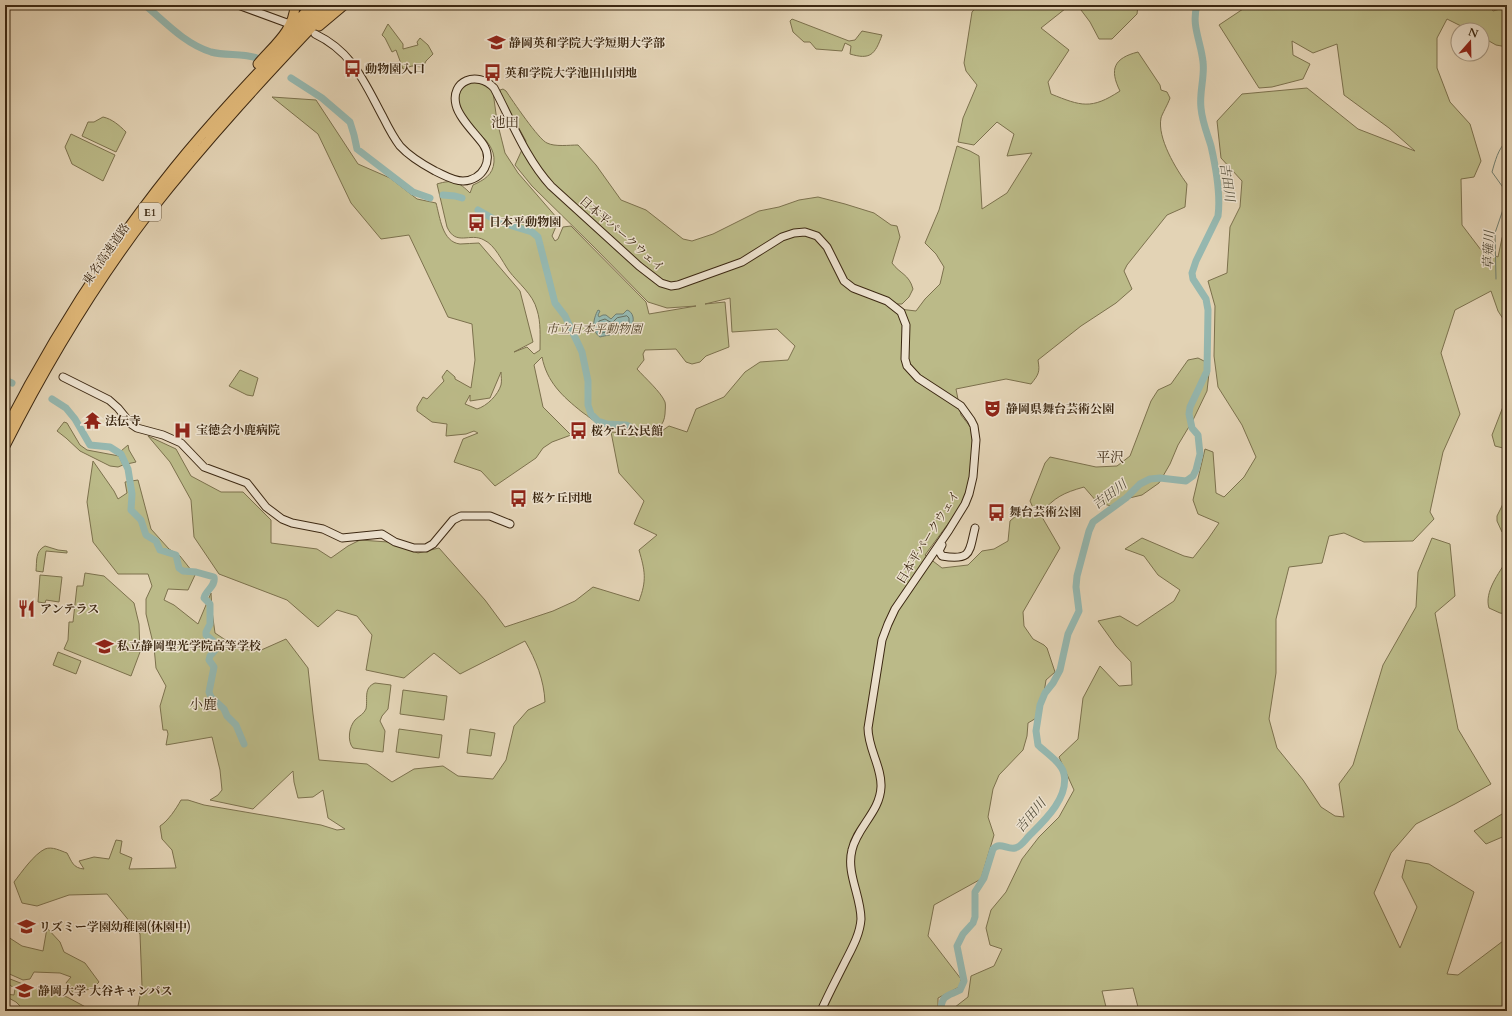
<svg xmlns="http://www.w3.org/2000/svg" width="1512" height="1016" font-family="Cardo,'Noto Serif JP',serif">
<rect width="100%" height="100%" fill="#e3d3b5"/>
<filter id="stains"><feTurbulence type="fractalNoise" baseFrequency=".005" numOctaves="4"/><feColorMatrix values="0 0 0 0 .2 0 0 0 0 .09 0 0 0 0 .02 0 0 0 .5 -.17"/></filter>
<radialGradient id="worn" r=".72"><stop offset=".6" stop-color="#630" stop-opacity="0"/><stop offset="1" stop-color="#630" stop-opacity=".3"/></radialGradient>
<path fill="#bbba88" stroke="#7c714d" fill-rule="evenodd" d="M978 5H1070L1041 28 1069 50 1048 82 1051 94C1081 106 1091 110 1120 91 1109 69 1114 58 1138 52L1160 85 1161 90 1167 92 1170 98C1168 104 1162 114 1161 118 1157 138 1176 169 1187 184L1185 207 1167 215 1127 265 1124 271 1132 289 1116 303 1081 326 1038 360C1040 372 1039 374 1031 384L1006 379 956 389 961 415 972 429 973 465 964 502 925 555 942 568 968 565 982 551 994 549 1008 541 1010 521 1024 509 1042 517 1060 548 1023 612 1024 626 1033 639 1044 645 1047 648 1055 672 1046 680 1043 699 1038 717 1028 723 1027 736 1023 750 999 775 993 789 988 817 994 835 981 879 934 905 928 936 961 979V986L938 998V1011H137L142 986 140 934 107 894 69 895 37 906 22 903 14 882C21 873 34 854 45 849 52 846 61 851 67 853 72 862 73 868 84 869L79 861 94 857 109 859 116 840 122 841 120 853 132 858 129 869 176 868 172 850 162 839 160 826C168 821 176 809 181 800H188L204 805 321 825 337 830 345 829 328 818 323 790 313 797 298 798 294 782 293 771 253 809 210 800 218 795 222 790 220 770 212 737 166 745 168 734 167 730H163L160 706 166 686 156 668 154 647 146 614V599L152 586 148 574H118L93 542 87 502 93 461 114 491 118 499 127 493 125 482 138 480 151 529 169 549 180 556 195 575 188 590 168 589 164 600 174 605 198 624 211 593 212 611 215 633 239 649 259 651 286 639 308 668 313 714 319 760 367 764 392 782 414 769 443 766 458 776 493 779 506 760 514 726 528 710 545 702C544 680 536 660 525 641L460 674 434 653 404 678 366 670 372 635 357 616 337 610 318 627 287 600 219 574 194 537 191 500 170 462 148 436 176 449 191 476 221 492H243L271 520V543L317 549 331 558 348 546 360 540 388 542 418 553 439 548 485 600 505 627 553 611 575 601 593 587 639 601C647 580 645 571 639 550L657 535 634 524 644 501 619 473 611 432 656 435 669 426 687 432 696 409 724 397 745 372 760 362 788 360 795 346 777 329 732 332 730 298 705 304 725 302 729 347 706 356 700 362 692 364 686 362 676 349 645 350 643 354 644 360 637 369C645 378 661 392 665 402 666 406 665 410 665 414 663 436 643 430 626 428 618 428 607 428 600 424 593 421 588 416 582 412 562 396 547 382 542 357L534 365 543 407 571 435 552 442 543 448 536 458 495 486 481 471 454 462 463 439 478 433 474 431 466 434 446 436 447 424 432 422 417 411V407L423 397 427 399 444 381 442 377 447 370 455 377V379L471 388 475 360 472 324 448 317 409 235 381 239 351 203 318 134 272 97 316 100 358 164 390 178 417 199 436 203C440 217 442 242 460 244 466 244 473 243 479 243L520 291 533 342 514 352 527 347 534 354 540 350C540 337 541 322 537 310 533 294 518 283 509 271 502 261 495 245 484 240 470 232 456 247 447 227L437 184C453 179 459 182 470 193L473 185C484 180 493 175 494 162 496 136 459 126 458 100 457 94 462 89 465 84L476 81 488 85 493 92 497 121 505 153 518 173 557 218V224L552 236 555 241 558 239 563 227 571 226 646 302 649 314 696 306 667 308 648 302 594 247 532 186 515 165 526 141 500 94V90L503 89 506 91C512 100 539 140 547 143 555 147 569 145 578 145L596 165 621 200 646 210 683 239 692 241 713 234 759 211 779 207 799 200 818 197 845 204 874 213 891 225 897 226 900 237 892 263C900 274 909 274 913 289L909 297 902 304H893L891 308 916 311 925 299 940 284 944 267 936 254 925 243 939 210 957 146 970 151 979 156 982 209 1007 193 1032 153 1007 156 1014 134 997 122 974 145 958 142 963 118 977 85 966 71 964 63 972 12ZM501 372C501 376 502 381 501 385 498 395 487 406 477 409L465 404 470 395V401L490 398Z
M1079 5H1138L1137 14 1112 39H1099L1090 22 1078 6Z
M1249 5H1489L1493 11 1507 7V47L1496 45 1482 37V30H1469L1447 19 1437 38V68L1450 102 1470 124 1481 161 1474 177 1461 179 1462 225 1481 250 1498 257 1502 238 1507 225V325L1498 311 1491 291 1455 310 1441 353 1460 414 1443 452 1430 512 1434 519 1413 541 1364 542 1344 533 1329 536 1322 563 1289 567 1276 619V673L1269 719 1277 748 1303 780 1321 807 1335 816 1344 817 1339 784 1353 765 1383 665 1416 607 1418 572 1432 538 1450 544 1455 596 1435 613 1458 729 1491 784 1455 804 1416 824 1391 853 1374 893 1400 948 1417 907 1402 877 1406 860 1429 864 1474 892 1447 974 1458 975 1507 938V1011H1139L1133 988 1102 991 1107 1011H950L968 997 971 976 994 966 1002 949 990 945 986 928 991 910 1006 892 1022 859 1039 837 1059 817 1074 790 1059 757 1078 739 1083 698 1100 666 1119 686 1132 685 1131 662 1116 646 1098 621 1120 616 1137 626 1174 601 1180 590 1158 575 1144 556 1125 549 1142 538 1184 556 1193 558 1208 539 1219 523 1198 514 1193 500 1205 449 1213 452 1216 493 1224 497 1244 477 1256 457 1242 425 1218 387 1214 356 1215 306 1208 281 1227 273 1230 227 1240 207 1242 181 1221 158 1217 121 1242 94 1307 88 1358 129 1415 151 1389 128 1344 95 1337 44 1313 53 1292 41 1293 55 1310 64 1303 79 1272 87 1259 88 1219 25Z
M792 19 849 41 855 40 862 31 882 35C875 55 870 60 850 54L851 46 845 43 842 51 816 49 810 42H804L793 32 790 21Z
M388 24 403 44V49L418 45 417 42 420 38 428 45 433 54 426 61 423 67 412 66 403 69 396 50 392 52 385 38 382 35Z
M103 117C112 119 119 125 126 132L116 152 82 136 88 122H94Z
M71 134 115 155 103 181 72 164 65 147Z
M1198 358 1206 362 1209 373 1207 391 1193 420 1178 445 1170 464 1159 483 1142 495 1121 500 1111 506 1097 502 1084 487C1063 493 1055 497 1041 513L1035 512 1030 501 1045 463 1050 457 1096 467 1117 466 1130 456 1151 401 1158 390 1171 384 1188 360Z
M240 370 258 378 253 396 247 395 229 386Z
M1506 399 1507 400V449L1495 446 1492 435Z
M64 422 67 423 80 445 87 450 119 456 123 465 118 467 110 466 80 451 66 438 57 431Z
M128 445 129 450 136 462 127 464 121 451Z
M1507 490V530L1502 532 1497 521V516L1502 506Z
M45 546 58 550 67 551V553L46 551 43 572 36 571C37 561 35 551 45 546Z
M1507 560V614L1500 613 1489 608C1484 592 1499 573 1507 560Z
M85 573 104 576 134 603 139 624 140 652 131 676 64 649 68 640 69 622H73L77 586H83Z
M40 575 62 577 59 602 46 600 45 603 38 602Z
M58 652 81 661 76 674 53 665Z
M375 683 391 685 388 709 382 716 380 721 385 731 383 752 353 748C347 741 349 727 355 720 359 716 364 714 366 709 368 699 363 688 375 683Z
M403 690 447 696 444 720 400 714Z
M399 729 442 735 439 758 396 752Z
M470 729 495 733 491 756 467 753Z
M1507 811V835L1486 844 1474 831Z
M47 928 60 942 64 952 85 963 99 982 92 989 72 992 66 983 71 977 60 973 34 972 30 979 23 980 5 972V935L22 946 43 951Z
M5 977 28 986 67 997 93 1011H21V1007L16 1002 5 996V994L14 995 15 989 10 985 5 984Z"/>
<path fill="#95b7af" stroke="#717e70" d="M598 310 600 311 598 315 599 317 603 315H606L611 319 616 314H623L627 310C630 311 632 313 633 317 636 333 611 334 600 337 591 331 593 319 598 310Z"/>
<g fill="none" stroke-linecap="round" stroke-linejoin="round">
<path stroke="#687060" stroke-width="1" d="M627 316 629 318V323L623 328 602 333 600 332 598 325 599 321 605 319 612 323 617 318Z"/>
<path stroke="#717e70" stroke-width="1" d="M1507 141C1498 148 1495 162 1492 172L1507 193
M1496 279 1495 233 1507 198"/>
<path stroke="#95b7af" stroke-width="7" d="M145 5C165 22 185 44 211 52 226 56 242 53 257 58
M291 78 322 98 350 122 354 135 357 149 413 192 430 198
M443 195 455 196 462 198
M478 210 497 221 532 232 538 237 555 303 565 316 582 352 588 381V405L591 414 598 421 607 424 626 425 634 429
M5 380 12 383
M52 399 66 408 75 419 90 445 110 447 121 454 128 469 132 494 131 510 141 520 146 535 156 541 160 550 176 555 179 568 183 571 196 572 214 577C216 586 206 590 204 598L210 604V624L206 632V635L213 641 216 649 210 656 209 660 214 667 209 692 211 697 224 709 227 716 236 725 244 744
M941 1011C941 994 949 996 960 990L964 981 957 946 963 934 973 923 975 917V892L984 878 993 849C1000 841 1007 850 1015 848 1021 847 1025 840 1029 836 1044 821 1069 798 1064 774 1062 763 1046 753 1038 745L1036 731 1040 705 1045 693 1053 683 1060 670 1068 634 1079 611 1076 587 1077 576 1089 531 1093 522 1126 498 1140 484 1150 479 1160 478 1186 481 1193 476 1196 470 1200 454 1198 435 1192 428 1189 414 1190 407 1207 371 1208 310 1206 299 1193 279 1192 273 1196 261 1218 216C1221 194 1216 168 1211 146 1207 133 1202 121 1201 108 1199 92 1205 77 1203 62 1201 41 1191 26 1197 5"/>
<defs>
<path id="secondary" d="M238 5 287 23
M315 34C353 52 364 82 383 117 388 127 393 137 400 146 410 157 422 164 435 171 444 175 453 181 463 181 483 180 494 160 483 144 475 133 459 118 456 105 450 81 477 70 494 88 511 120 526 159 551 186L639 266 661 283 671 286 678 285 742 262 782 237 794 233 805 232 817 236 827 247 844 281 853 288 887 301 901 312 906 325 905 359 907 366 918 378 961 406 971 420 974 426 976 440 973 477 969 494 965 504 949 530 895 609 888 624 882 640 868 728C868 749 882 767 881 787 880 812 857 827 852 850 846 873 861 896 861 919 860 935 851 950 844 964 836 980 828 995 821 1011
M63 377 109 400 118 408 131 424 137 428 163 435 181 443 204 467 247 483 266 507 282 519 292 523 323 529 342 538 382 534 395 542 414 548H426L433 544 453 520 461 516H490L510 524
M942 545 939 551 942 556C972 561 969 552 975 528"/>
<path id="highway" d="M319 26 344 5
M292 27 312 5
M258 64C273 46 294 31 295 5
M5 430C53 337 108 250 174 168 220 111 272 58 322 5
M5 446C46 365 94 285 149 213 206 140 269 72 333 5"/>
</defs>
<use href="#secondary" stroke="#3c2812" stroke-width="9"/>
<use href="#highway" stroke="#3c2812" stroke-width="11"/>
<use href="#secondary" stroke="#ede2cf" stroke-width="7"/>
<use href="#highway" stroke="#e2ba7a" stroke-width="9"/>
</g>
<defs>
<symbol id="university-bare" viewBox="-9 -9 18 18"><path d="M0-5L7-2L0 1L-7-2ZM-4 1L0 2.5L4 1V4Q0 6-4 4Z" fill="#8f2418" stroke="#ede2cf" stroke-width="2.5" paint-order="stroke"/></symbol>
<symbol id="bus-bare" viewBox="-9 -9 18 18"><path d="M-5-6H5V4H4V6H2V4H-2V6H-4V4H-5ZM-3.5-4V0h7V-4ZM-3.5 1.2v1.5H-2V1.2ZM2 1.2v1.5H3.5V1.2Z" fill="#8f2418" stroke="#ede2cf" stroke-width="2.5" paint-order="stroke"/></symbol>
<symbol id="theatre-bare" viewBox="-9 -9 18 18"><path d="M-5-5.5Q0-4 5-5.5V0Q5 5 0 6Q-5 5-5 0ZM-3.3-2.5H-1v1.5H-3.3ZM1-2.5H3.3v1.5H1ZM-2.8 1Q0 5.5 2.8 1Z" fill="#8f2418" stroke="#ede2cf" stroke-width="2.5" paint-order="stroke"/></symbol>
<symbol id="temple-bare" viewBox="-9 -9 18 18"><path d="M0-6L5-2H3V0L6.5 2.5H4V6H1.5V3h-3V6H-4V2.5H-6.5L-3 0V-2H-5Z" fill="#8f2418" stroke="#ede2cf" stroke-width="2.5" paint-order="stroke"/></symbol>
<symbol id="hospital-bare" viewBox="-9 -9 18 18"><path d="M-5-5h3v3.5h4V-5h3V5h-3V1.5h-4V5h-3Z" fill="#8f2418" stroke="#ede2cf" stroke-width="2.5" paint-order="stroke"/></symbol>
<symbol id="restaurant-bare" viewBox="-9 -9 18 18"><path d="M-5-6h1v4h1v-4h1v4h1v-4h1v5L-1.5 .5V6h-2V.5L-5-1ZM5-6V6H3V1.5H1.5Q1.5-4 5-6Z" fill="#8f2418" stroke="#ede2cf" stroke-width="2.5" paint-order="stroke"/></symbol>
<symbol id="school-bare" viewBox="-9 -9 18 18"><path d="M0-5L7-2L0 1L-7-2ZM-4 1L0 2.5L4 1V4Q0 6-4 4Z" fill="#8f2418" stroke="#ede2cf" stroke-width="2.5" paint-order="stroke"/></symbol>
</defs>
<g fill-rule="evenodd">
<use href="#university-bare" x="484" y="30" width="25" height="25"/>
<use href="#bus-bare" x="340" y="56" width="25" height="25"/>
<use href="#bus-bare" x="480" y="60" width="25" height="25"/>
<use href="#bus-bare" x="464" y="210" width="25" height="25"/>
<use href="#theatre-bare" x="980" y="396" width="25" height="25"/>
<use href="#temple-bare" x="80" y="408" width="25" height="25"/>
<use href="#hospital-bare" x="170" y="418" width="25" height="25"/>
<use href="#bus-bare" x="566" y="418" width="25" height="25"/>
<use href="#bus-bare" x="506" y="486" width="25" height="25"/>
<use href="#bus-bare" x="984" y="500" width="25" height="25"/>
<use href="#restaurant-bare" x="14" y="596" width="25" height="25"/>
<use href="#school-bare" x="92" y="634" width="25" height="25"/>
<use href="#school-bare" x="14" y="914" width="25" height="25"/>
<use href="#university-bare" x="12" y="978" width="25" height="25"/>
</g>
<g text-anchor="middle" stroke-width="3" stroke-linejoin="round" paint-order="stroke">
<rect fill="#ede2cf" stroke="#71604b" stroke-width="1" x="139" y="203" width="22" height="18" rx="3"/>
<g font-size="11" font-weight="bold" fill="#3c2812">
<text x="150" y="216">E1</text>
</g>
<g font-size="12" font-weight="bold" fill="#3c2812" stroke="#ede2cf" text-anchor="start">
<text x="509" y="47">静岡英和学院大学短期大学部</text>
<text x="365" y="73">動物園入口</text>
<text x="505" y="77">英和学院大学池田山団地</text>
<text x="489" y="226">日本平動物園</text>
<text x="1006" y="413">静岡県舞台芸術公園</text>
<text x="105" y="425">法伝寺</text>
<text x="196" y="434">宝徳会小鹿病院</text>
<text x="591" y="435">桜ケ丘公民館</text>
<text x="532" y="502">桜ケ丘団地</text>
<text x="1009" y="516">舞台芸術公園</text>
<text x="40" y="613">アンテラス</text>
<text x="117" y="650">私立静岡聖光学院高等学校</text>
<text x="39" y="931">リズミー学園幼稚園(休園中)</text>
<text x="38" y="995">静岡大学 大谷キャンパス</text>
</g>
<g font-size="12" fill="#3c2812" stroke="#ede2cf">
<text transform="translate(622 234) rotate(41)" y="4">日本平パークウェイ</text>
<text transform="translate(106 254) rotate(-55)" y="4">東名高速道路</text>
<text transform="translate(928 537) rotate(-58)" y="4">日本平パークウェイ</text>
</g>
<g font-size="12" font-style="italic" fill="#55452a" stroke="#ede2cf">
<text x="594" y="333">市立日本平動物園</text>
</g>
<g font-size="13" font-style="italic" fill="#524c39" stroke="#ede2cf">
<text transform="translate(1228 182) rotate(82)" y="5">吉田川</text>
<text transform="translate(1488 250) rotate(-88)" y="5">草薙川</text>
<text transform="translate(1109 494) rotate(-37)" y="5">吉田川</text>
<text transform="translate(1030 815) rotate(-50)" y="5">吉田川</text>
</g>
<g font-size="14" fill="#3c2812" stroke="#ede2cf">
<text x="505" y="127">池田</text>
<text x="1110" y="462">平沢</text>
<text x="203" y="709">小鹿</text>
</g>
</g>
<rect width="1512" height="1016" fill="none" stroke="#e3d3b5" stroke-width="20"/>
<rect x="6" y="6" width="1500" height="1004" fill="none" stroke="#3c2812" stroke-width="2"/>
<rect x="10" y="10" width="1492" height="996" fill="none" stroke="#3c2812"/>
<g transform="translate(1470 42) rotate(20)"><circle r="19" fill="#ede2cf" stroke="#a69883"/>
<path d="M0-3L7 15L0 10L-7 15Z" fill="#8f2418"/>
<text y="-6" font-size="11" font-weight="bold" text-anchor="middle" fill="#3c2812">N</text>
</g>
<rect width="100%" height="100%" filter="url(#stains)"/>
<rect width="100%" height="100%" fill="url(#worn)"/>
</svg>
